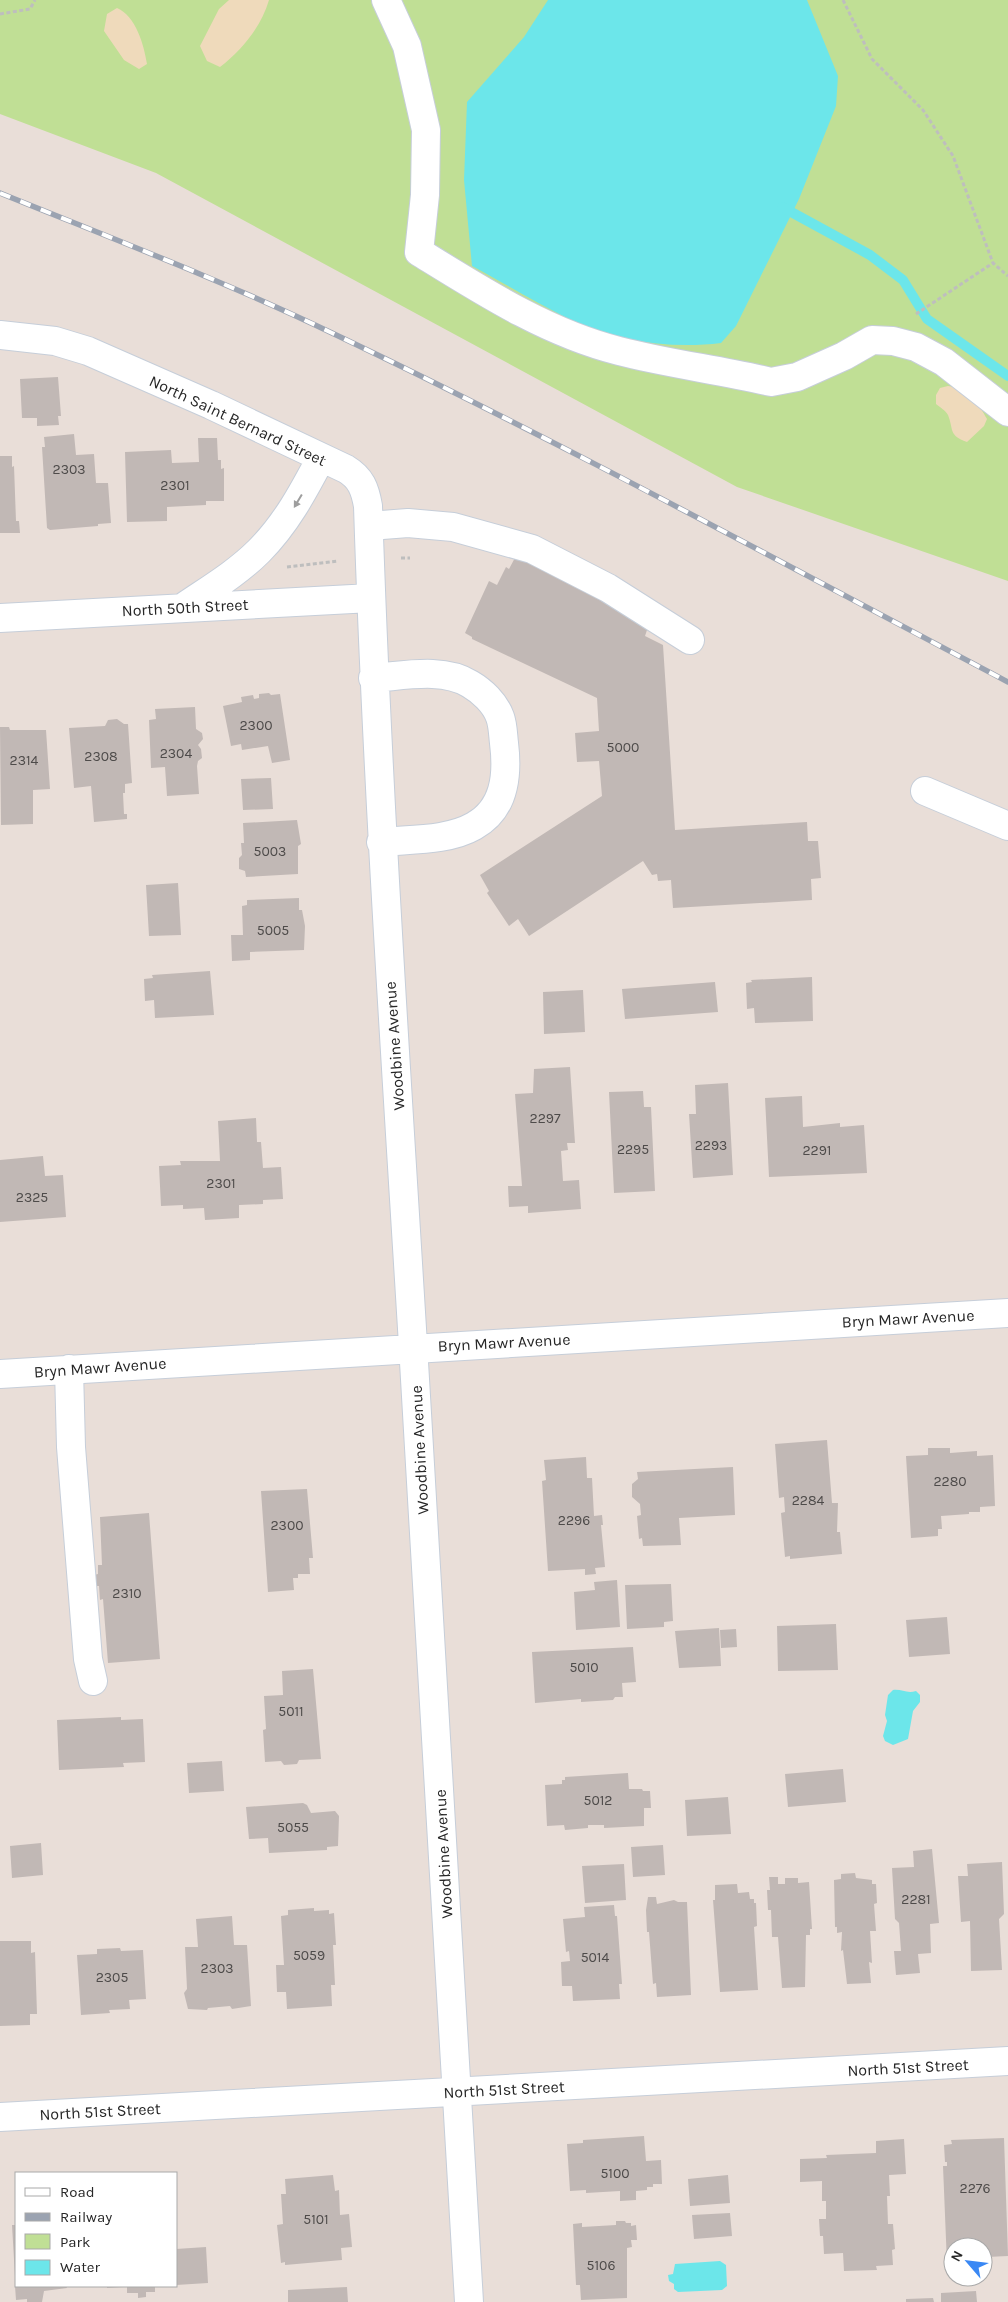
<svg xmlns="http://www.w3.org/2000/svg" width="1008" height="2302" font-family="Karla,sans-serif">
<rect width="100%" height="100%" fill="#e9ded8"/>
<path fill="#c0df95" d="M0 0H1008V581L737 487 156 173 0 114Z"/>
<path fill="#efdabb" d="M229 0H269C261 27 242 50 220 67L207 61 200 46 219 9Z
M117 8C136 16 144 45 147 64L139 69 124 60 104 31 107 14Z
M948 386C967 388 979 404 987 419L984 426 967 442C948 435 954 430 948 415 946 411 940 407 936 404V395L940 388Z"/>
<path fill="#6ce6ea" d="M548 0H807L838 76 836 106 799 199 736 326 721 343C689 347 658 345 626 339 578 330 516 289 472 266L464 180 467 102 524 37Z
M893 1690C902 1689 907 1694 916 1691L920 1695V1702L913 1711 908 1739 893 1745 885 1741 883 1736 887 1721 885 1715 888 1695Z
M720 2261 726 2265 727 2286 722 2290 678 2292 674 2289V2284L669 2281 668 2275 673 2274 675 2264Z"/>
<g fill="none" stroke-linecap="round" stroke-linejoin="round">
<path stroke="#6ce6ea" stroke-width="10" d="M782 207 870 255 903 280 927 319 1008 376"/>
</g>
<path fill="#c1b8b5" d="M58 377 61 416H58L59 425 37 426V418H22L20 379Z
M74 434 76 455 94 454 96 483H108L111 523 98 524V526L50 530 47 528 42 447H45L44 437Z
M198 438H217L218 460H221V469L224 468V501H206V505L167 507V521L127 522 125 452 171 450 172 463 199 462Z
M0 456H12V467L14 466 16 521H19L20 533H0Z
M517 554 640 614 648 627 645 636 663 645 675 830 807 822 808 841H818L821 878 811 879 812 900 673 908 671 880 658 881 657 874 652 875 643 861 529 936 518 919 509 926 487 893 489 891 480 875 602 796 599 761 577 762 575 733 599 731 597 698 472 639V637L465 633 489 581 497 585 506 567 509 569Z
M269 693 271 695 280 694 290 760 272 763 268 746 242 750 241 744 231 746 223 706 242 702 241 697 253 695 254 699 259 698V694Z
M195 707 196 729 202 733 203 739 198 745 201 749 202 758 198 761 197 766 199 794 167 796 165 767 151 768 149 720 156 719 155 709Z
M117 719 124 724H128L132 783 125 784V793H123L124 814H127V819L94 822 91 786 74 788 69 728 105 726 108 720Z
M0 727H9L10 730H46L50 789 33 790V824L1 825Z
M271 778 273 809 243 810 241 779Z
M297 820 301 844 298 846V874L246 877 245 871 239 869V858L242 855 241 843H244L243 823Z
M178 883 181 935 149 936 146 885Z
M299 898V910H302L305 926 304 950 250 952V960L232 961 231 935H243L242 906 247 905V900Z
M210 971 214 1015 155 1018 154 1000 145 1001 144 979 153 978 152 975Z
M812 977 813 1021 755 1023 754 1008 747 1009 746 983 752 982 751 980Z
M715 982 718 1012 625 1019 622 989Z
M583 990 585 1032 544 1034 543 992Z
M570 1067 575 1143H567L568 1150 561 1151 563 1181 579 1180 581 1209 528 1213V1206L509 1207 508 1186H522L515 1094 533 1093 534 1069Z
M728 1083 733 1175 693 1178 689 1114H696L695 1085Z
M643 1091 644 1107H651L655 1191 614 1193 609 1092Z
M802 1096 803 1127 840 1123V1127L864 1125 867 1173 769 1177 765 1098Z
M256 1118 257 1142H261L263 1168 281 1167 283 1199 263 1200V1204L239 1205V1218L205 1220 204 1208 183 1209V1205L161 1206 159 1166 181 1165 180 1161H220L218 1121Z
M43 1156 45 1176 63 1175 66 1217 0 1222V1160Z
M827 1440 832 1503H838L837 1532H840L842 1554 790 1559V1556L785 1557 781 1513 785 1512 784 1497 779 1498 775 1444Z
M928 1448H950V1453L977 1451V1456L993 1455 995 1506 980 1507V1512H969V1514L941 1516 942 1529H938V1536L911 1538 906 1456 928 1455Z
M586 1457 587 1478H592L594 1516 602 1515 603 1525H601L605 1567 595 1568 596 1574 585 1575V1569L548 1571 542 1481 546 1480 544 1460Z
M733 1467 735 1515 679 1518 681 1545 643 1546 642 1538 639 1539 637 1516 641 1515 640 1504 632 1497V1484L638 1479 637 1472Z
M307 1489 313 1558H309L310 1574H298V1578H293L294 1590 268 1592 261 1491Z
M149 1513 160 1659 108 1663 103 1599 100 1600 99 1586H95L94 1575 98 1574V1565H102L100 1517Z
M617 1580 620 1627 576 1630 574 1592 595 1590 594 1582Z
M671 1584 673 1621 664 1622V1627L627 1629 625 1585Z
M947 1617 950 1654 909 1657 906 1620Z
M836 1624 838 1670 778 1671 777 1626Z
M719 1628 721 1666 679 1668 675 1631Z
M736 1629 737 1647 721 1648 720 1630Z
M633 1647 636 1682 622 1683 623 1697H615L613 1700 581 1702V1699L535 1703 532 1652Z
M313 1669 321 1759 299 1760 297 1764 284 1765 281 1761 265 1762 263 1730 266 1729 264 1696 283 1695 282 1671Z
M121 1717V1720L143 1719 145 1762 123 1763 124 1767 59 1770 57 1720Z
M222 1761 224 1791 189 1793 187 1763Z
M843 1769 846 1802 788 1807 785 1774Z
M628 1773 629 1789H642L643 1791H650L651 1808H644V1826L604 1828V1825H588V1828L565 1830 564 1825 547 1826 545 1785 562 1784V1780H565V1777Z
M728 1797 731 1834 687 1836 685 1800Z
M303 1803 307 1805 311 1813 335 1811 339 1816 338 1846 327 1847V1850L269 1853 268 1838 249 1839 246 1807Z
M41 1843 43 1875 12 1878 10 1846Z
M663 1845 665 1875 633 1877 631 1847Z
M932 1849 939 1923 930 1924 931 1953 918 1954 920 1973 896 1975 894 1951H901L899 1923 895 1919 892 1868 914 1867 913 1851Z
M1002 1862 1004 1914 999 1919 1002 1970 971 1971 970 1921 961 1922 958 1876H968L967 1864Z
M624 1864 626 1900 585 1903 582 1866Z
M855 1873 856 1878 872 1880V1884H876L877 1903 874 1904 876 1931H870L872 1963 869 1962 871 1983 847 1984 843 1950 841 1951 842 1932 837 1933V1927H835L834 1880 841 1879V1874Z
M769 1877H778V1884H785V1878H798V1883L809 1882 812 1929H810V1935H806L805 1987 782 1988 778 1937H772L771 1910H768L767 1890H770Z
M737 1884 738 1893 749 1892 750 1899H754V1903H756L757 1926 754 1927 758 1990 720 1992 713 1900H715V1885Z
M648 1897H656L657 1904 674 1900 678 1902H687L691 1995 657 1997 656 1983 653 1984 649 1932H647L646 1910Z
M614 1905 615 1916H617L622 1984H619L620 1999 573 2001 572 1986H562L561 1962 570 1961 569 1951 566 1952 563 1919 585 1917 584 1907Z
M314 1908V1911L329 1910V1914L334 1913 336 1945H333L335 1985H331L332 2006 287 2009 286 1992H277L276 1965H284L281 1916 288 1915V1910Z
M232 1916 234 1945H247L251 2006 232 2009 230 2006 208 2008 207 2010 188 2009 184 1993 187 1989 185 1947H198L196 1919Z
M0 1941H31V1953L35 1952 37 2014H30V2025L0 2026Z
M120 1948 121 1951 143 1950 146 1999 129 2000 130 2009 109 2010 110 2013 81 2015 77 1955 97 1954V1949Z
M644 2136 646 2161 661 2160 662 2184H653V2187H647V2190L636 2191V2200L620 2201V2191L586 2193V2190L570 2191 567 2144 583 2143V2140Z
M1004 2138 1008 2256 987 2257V2262H983V2247H953V2264H947L943 2166H947V2162H945L944 2145 952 2144 951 2140Z
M904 2139 906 2174 889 2175 890 2196H887L888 2224H893L895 2249 892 2250 893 2265 876 2266 877 2270 844 2271 843 2253 824 2254 823 2236H820L819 2219H826V2201H822V2181L800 2182V2159L827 2158 826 2155 876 2153V2141Z
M333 2175 335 2191 339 2190 340 2215 349 2214 352 2247 341 2248 342 2260 285 2265V2262L281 2263 277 2225 283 2224 281 2194H286L285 2179Z
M728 2175 730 2203 690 2206 688 2179Z
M730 2213 732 2236 694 2239 692 2215Z
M616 2221H625L626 2223H631V2226L636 2225 637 2240H631L632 2247 627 2248V2298L581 2300 580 2285H576L573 2224 582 2223V2227L616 2225Z
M12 2225H16V2276H15Z
M206 2247 208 2283 176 2285V2249Z
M15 2286H66L67 2288 44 2291 42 2302H27V2299L16 2300Z
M107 2286H123V2287L107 2288Z
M127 2286H155V2292H146V2297L138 2298V2293H127Z
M347 2287 348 2302H288V2290Z
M976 2291 977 2302H941V2293Z
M933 2298 934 2302H906V2299Z"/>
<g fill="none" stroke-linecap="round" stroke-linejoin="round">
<defs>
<path id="minor" d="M386 0 407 46 426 130 425 195 419 252C482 291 547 333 619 351 669 364 721 370 771 382L797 377 844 356 872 340 893 341 916 347 944 362 1008 412
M0 335 55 341 88 351 211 405 346 469C361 478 365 489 368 506 377 786 396 1065 413 1345 432 1664 450 1983 469 2302
M369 526 408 523 453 527 532 549 608 588 690 640
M185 606C210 589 237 573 259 551 286 524 303 492 321 458
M0 618 371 598
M373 678C403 676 443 667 470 684 482 691 495 703 500 717 503 725 503 735 504 743 508 775 505 809 474 826 448 841 410 839 381 842
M925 791 1008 826
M69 1369 71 1447 88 1659 93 1681
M0 1374 1008 1313
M0 2117 1008 2061"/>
</defs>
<use href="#minor" stroke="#c6ced9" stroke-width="30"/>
<path stroke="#bebebe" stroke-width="3" stroke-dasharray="4 2.5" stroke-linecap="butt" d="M843 0 872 59 923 110 953 156 993 263 1008 276
M0 14 30 9 35 0
M916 314 993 263
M401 558H410
M287 567 338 561"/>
<use href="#minor" stroke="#fff" stroke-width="28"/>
<defs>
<path id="rail" d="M0 193C111 238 224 281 332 333 561 442 784 564 1008 682"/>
</defs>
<use href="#rail" stroke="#9ba3b1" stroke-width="5.5"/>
<use href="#rail" stroke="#fff" stroke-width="4" stroke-dasharray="11" stroke-linecap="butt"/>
</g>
<defs><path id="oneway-solid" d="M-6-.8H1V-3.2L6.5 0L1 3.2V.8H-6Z" transform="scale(1.25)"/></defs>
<use fill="#9e9e9e" href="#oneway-solid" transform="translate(298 501) rotate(121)"/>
<g text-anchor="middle" stroke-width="4" stroke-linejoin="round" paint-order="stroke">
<g font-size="14" fill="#4e4b4a">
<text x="69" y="474">2303</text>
<text x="175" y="490">2301</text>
<text x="256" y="730">2300</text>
<text x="623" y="752">5000</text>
<text x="176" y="758">2304</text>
<text x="101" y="761">2308</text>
<text x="24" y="765">2314</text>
<text x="270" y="856">5003</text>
<text x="273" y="935">5005</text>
<text x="545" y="1123">2297</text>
<text x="711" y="1150">2293</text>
<text x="633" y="1154">2295</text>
<text x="817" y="1155">2291</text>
<text x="221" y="1188">2301</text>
<text x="32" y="1202">2325</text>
<text x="950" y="1486">2280</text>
<text x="808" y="1505">2284</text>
<text x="574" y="1525">2296</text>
<text x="287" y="1530">2300</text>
<text x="127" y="1598">2310</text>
<text x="584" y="1672">5010</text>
<text x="291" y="1716">5011</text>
<text x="598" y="1805">5012</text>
<text x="293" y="1832">5055</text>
<text x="916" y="1904">2281</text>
<text x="309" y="1960">5059</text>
<text x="595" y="1962">5014</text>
<text x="217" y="1973">2303</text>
<text x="112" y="1982">2305</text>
<text x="615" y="2178">5100</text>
<text x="975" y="2193">2276</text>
<text x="316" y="2224">5101</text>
<text x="601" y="2270">5106</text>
</g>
<g font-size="16" fill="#272727" stroke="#fff">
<text transform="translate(238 420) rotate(25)" y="6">North Saint Bernard Street</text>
<text transform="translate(185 607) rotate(-3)" y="6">North 50th Street</text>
<text transform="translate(394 1046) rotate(-94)" y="6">Woodbine Avenue</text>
<text transform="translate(908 1318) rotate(-3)" y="6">Bryn Mawr Avenue</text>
<text transform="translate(504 1342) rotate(-3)" y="6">Bryn Mawr Avenue</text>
<text transform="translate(100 1367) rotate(-4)" y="6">Bryn Mawr Avenue</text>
<text transform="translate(419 1450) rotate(-93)" y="6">Woodbine Avenue</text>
<text transform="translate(443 1854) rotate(-93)" y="6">Woodbine Avenue</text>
<text transform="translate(908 2067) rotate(-3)" y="6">North 51st Street</text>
<text transform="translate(504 2089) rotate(-3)" y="6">North 51st Street</text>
<text transform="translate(100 2111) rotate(-3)" y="6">North 51st Street</text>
</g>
</g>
<rect x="15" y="2172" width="162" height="115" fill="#ffffff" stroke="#a9a9a9"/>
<rect x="25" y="2188" width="25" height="8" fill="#ffffff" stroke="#a9a9a9"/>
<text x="60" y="2197" font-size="15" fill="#272727">Road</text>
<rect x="25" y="2213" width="25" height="8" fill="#9ba3b1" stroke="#a9a9a9"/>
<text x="60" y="2222" font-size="15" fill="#272727">Railway</text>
<rect x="25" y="2234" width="25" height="15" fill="#c0df95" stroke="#a9a9a9"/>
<text x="60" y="2247" font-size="15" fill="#272727">Park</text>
<rect x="25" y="2260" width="25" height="15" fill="#6ce6ea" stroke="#a9a9a9"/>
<text x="60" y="2272" font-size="15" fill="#272727">Water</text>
<g transform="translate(968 2262) rotate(298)"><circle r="24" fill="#ffffff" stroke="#a9a9a9"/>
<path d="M0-4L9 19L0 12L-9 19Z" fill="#3a88f4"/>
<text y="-8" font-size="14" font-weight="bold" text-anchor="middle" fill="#272727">N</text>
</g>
</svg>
